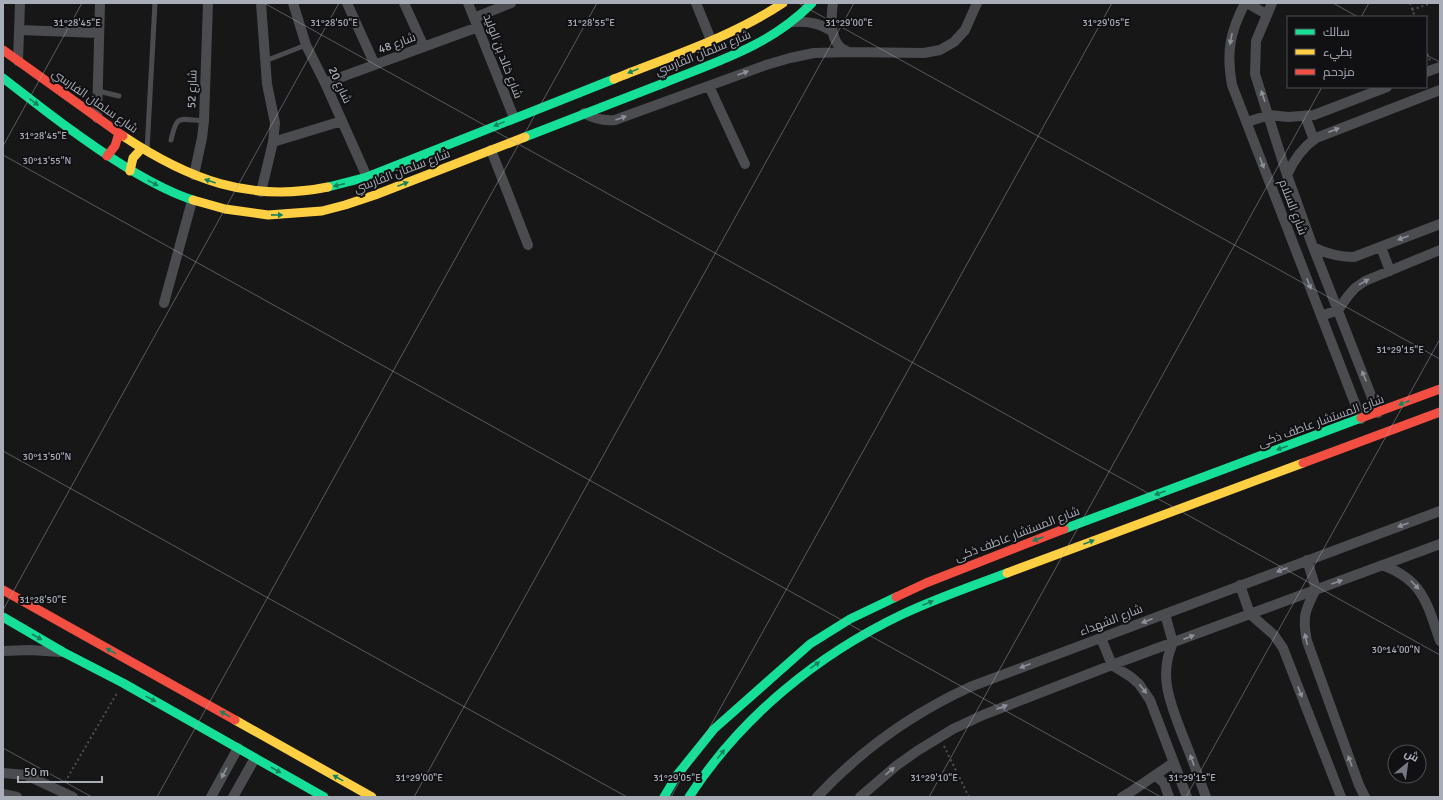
<svg xmlns="http://www.w3.org/2000/svg" width="1443" height="800" font-family="Signika,Cairo,sans-serif">
<rect width="100%" height="100%" fill="#171717"/>
<g fill="none" stroke-linecap="round" stroke-linejoin="round">
<path stroke="#4d4e52" stroke-width="2" stroke-dasharray="2 3" stroke-linecap="butt" d="M1410 3 1415 17
M1412 10 1431 3
M1426 49 1430 61
M944 746 969 797
M65 782 117 693"/>
<path stroke="#4b4c50" stroke-width="5" d="M265 61 306 45
M98 91 119 96
M171 140C177 114 178 119 204 121
M147 150 155 3"/>
<path stroke="#4b4c50" stroke-width="10" d="M261 3 267 84 275 123 273 142 261 192
M293 3 306 45 325 83 367 177
M347 3 375 65
M404 3 424 47
M468 3 514 118
M696 3 711 40
M833 3C831 16 830 37 840 47 842 49 845 50 848 52L924 53 940 50 954 42 965 30 977 3
M1245 3C1230 32 1226 52 1232 85L1361 419
M1247 3 1266 14
M1272 3 1256 41 1255 74 1287 175 1313 247 1378 413
M474 18 511 3
M792 22C808 21 820 23 833 32
M19 30 99 33
M18 61 20 3
M1426 72 1440 67
M325 83 478 27
M709 86 745 164
M584 113C594 119 603 121 615 120L766 65 790 58 814 53 848 52
M1305 116 1314 140
M97 118 100 3
M1247 122 1269 115 1288 117 1314 115 1387 87
M273 142 342 121
M491 150 528 245
M194 175 202 138 204 121 208 3
M1287 175C1294 159 1302 148 1316 138L1440 90
M1313 247C1327 254 1338 257 1354 257L1440 224
M1381 247 1390 271
M164 303 192 201
M1321 316 1338 310 1348 296 1355 288 1365 281 1440 250
M1307 560 1316 589C1305 610 1302 617 1307 641L1359 785 1365 797
M1382 565C1423 580 1427 603 1440 641
M1240 585 1250 614 1274 635 1283 648 1341 797
M1165 614 1173 643C1157 677 1172 707 1184 739 1192 758 1199 778 1206 797
M1101 638 1112 665 1131 677 1139 684 1150 700 1187 797
M3 651 30 650 61 652
M3 773 26 775 73 797
M1155 775 1164 783 1169 797
M3 794 17 797
M211 797 238 748
M233 797 255 758
M817 797C861 750 911 714 970 687L1440 511
M860 797 896 766 917 751 953 729 983 715 1117 663 1440 544
M1122 797 1132 791 1173 763"/>
<path stroke="#16e098" stroke-width="9" d="M3 78C44 110 85 142 129 169 149 181 171 193 193 200
M525 137C571 119 617 101 664 83 718 61 770 46 812 3
M328 187 367 177 614 79
M1064 529 1361 418
M3 617 63 652 123 683 324 797
M664 797 677 775 714 729 810 644 850 619 896 597
M689 797C741 717 817 655 903 614 937 598 972 586 1007 573"/>
<path stroke="#ffcf43" stroke-width="9" d="M614 79C671 56 732 37 783 3
M123 136C188 179 249 203 328 187
M130 171 133 158 142 148
M193 200 225 209 268 215 322 211 345 205 375 195 525 137
M1007 573 1303 463
M235 720 372 797"/>
<path stroke="#f24e42" stroke-width="9" d="M3 50 123 136
M107 156 115 146 119 133
M1361 418 1440 389
M1303 463 1440 412
M3 590 235 720
M896 597 926 583 1064 529"/>
</g>
<defs><path id="oneway-solid" d="M-6-.8H1V-3.2L6.5 0L1 3.2V.8H-6Z"/></defs>
<g fill="#8c9099">
<use href="#oneway-solid" transform="translate(1231 39) rotate(101)"/>
<use href="#oneway-solid" transform="translate(743 73) rotate(-20)"/>
<use href="#oneway-solid" transform="translate(1263 96) rotate(-109)"/>
<use href="#oneway-solid" transform="translate(621 118) rotate(-20)"/>
<use href="#oneway-solid" transform="translate(1334 130) rotate(-21)"/>
<use href="#oneway-solid" transform="translate(1262 163) rotate(69)"/>
<use href="#oneway-solid" transform="translate(1403 238) rotate(160)"/>
<use href="#oneway-solid" transform="translate(1364 282) rotate(-29)"/>
<use href="#oneway-solid" transform="translate(1309 284) rotate(69)"/>
<use href="#oneway-solid" transform="translate(1364 376) rotate(-112)"/>
<use href="#oneway-solid" transform="translate(1403 525) rotate(160)"/>
<use href="#oneway-solid" transform="translate(1282 570) rotate(159)"/>
<use href="#oneway-solid" transform="translate(1337 582) rotate(-20)"/>
<use href="#oneway-solid" transform="translate(1415 585) rotate(46)"/>
<use href="#oneway-solid" transform="translate(1147 621) rotate(159)"/>
<use href="#oneway-solid" transform="translate(1189 637) rotate(-21)"/>
<use href="#oneway-solid" transform="translate(1306 639) rotate(-103)"/>
<use href="#oneway-solid" transform="translate(1025 666) rotate(159)"/>
<use href="#oneway-solid" transform="translate(1143 689) rotate(52)"/>
<use href="#oneway-solid" transform="translate(1300 692) rotate(69)"/>
<use href="#oneway-solid" transform="translate(1002 707) rotate(-21)"/>
<use href="#oneway-solid" transform="translate(1192 760) rotate(-110)"/>
<use href="#oneway-solid" transform="translate(1350 761) rotate(-110)"/>
<use href="#oneway-solid" transform="translate(890 771) rotate(-40)"/>
<use href="#oneway-solid" transform="translate(224 773) rotate(118)"/>
</g>
<g fill="#14835c">
<use href="#oneway-solid" transform="translate(633 71) rotate(158)"/>
<use href="#oneway-solid" transform="translate(34 102) rotate(37)"/>
<use href="#oneway-solid" transform="translate(499 124) rotate(158)"/>
<use href="#oneway-solid" transform="translate(210 181) rotate(-161)"/>
<use href="#oneway-solid" transform="translate(153 183) rotate(28)"/>
<use href="#oneway-solid" transform="translate(403 184) rotate(-21)"/>
<use href="#oneway-solid" transform="translate(339 185) rotate(167)"/>
<use href="#oneway-solid" transform="translate(277 215) rotate(1)"/>
<use href="#oneway-solid" transform="translate(1404 403) rotate(159)"/>
<use href="#oneway-solid" transform="translate(1282 448) rotate(160)"/>
<use href="#oneway-solid" transform="translate(1160 493) rotate(160)"/>
<use href="#oneway-solid" transform="translate(1038 539) rotate(159)"/>
<use href="#oneway-solid" transform="translate(1089 542) rotate(-21)"/>
<use href="#oneway-solid" transform="translate(928 603) rotate(-22)"/>
<use href="#oneway-solid" transform="translate(37 637) rotate(30)"/>
<use href="#oneway-solid" transform="translate(111 651) rotate(-151)"/>
<use href="#oneway-solid" transform="translate(815 665) rotate(-36)"/>
<use href="#oneway-solid" transform="translate(151 699) rotate(29)"/>
<use href="#oneway-solid" transform="translate(225 714) rotate(-151)"/>
<use href="#oneway-solid" transform="translate(721 754) rotate(-51)"/>
<use href="#oneway-solid" transform="translate(276 770) rotate(30)"/>
<use href="#oneway-solid" transform="translate(338 778) rotate(-151)"/>
</g>
<path fill="none" stroke="#a8adb8" stroke-width="1" stroke-opacity="0.45" d="M264 3 1440 655M798 3 1440 359M1333 3 1358 17M1361 17 1369 3M1426 55 1440 62M3 146 82 3M3 155 1161 797M3 451 627 797M3 610 339 3M3 748 92 797M157 797 597 3M414 797 854 3M671 797 1112 3M929 797 1322 87M1186 797 1440 339"/>
<g text-anchor="middle" stroke-width="4" stroke-linejoin="round" paint-order="stroke">
<g font-size="12" fill="#a8adb8" stroke="#111113">
<text transform="translate(397 43) rotate(-20)" y="4">شارع 48</text>
<text transform="translate(703 53) rotate(-22)" y="4">شارع سلمان الفارسي</text>
<text transform="translate(503 56) rotate(69)" y="4">شارع خالد بن الوليد</text>
<text transform="translate(340 85) rotate(65)" y="4">شارع 20</text>
<text transform="translate(192 89) rotate(-88)" y="4">شارع 52</text>
<text transform="translate(95 101) rotate(35)" y="4">شارع سلمان الفارسي</text>
<text transform="translate(402 171) rotate(-21)" y="4">شارع سلمان الفارسي</text>
<text transform="translate(1293 207) rotate(69)" y="4">شارع السلام</text>
<text transform="translate(1321 421) rotate(-20)" y="4">شارع المستشار عاطف ذكى</text>
<text transform="translate(1017 534) rotate(-21)" y="4">شارع المستشار عاطف ذكى</text>
<text transform="translate(1111 620) rotate(-21)" y="4">شارع الشهداء</text>
</g>
</g>
<g font-size="10" text-anchor="middle" fill="#a8adb8" stroke="#111113" stroke-width="4" stroke-linejoin="round" paint-order="stroke">
<text x="77" y="26">31°28'45"E</text>
<text x="334" y="26">31°28'50"E</text>
<text x="591" y="26">31°28'55"E</text>
<text x="849" y="26">31°29'00"E</text>
<text x="1106" y="26">31°29'05"E</text>
<text x="43" y="139">31°28'45"E</text>
<text x="47" y="164">30°13'55"N</text>
<text x="1400" y="353">31°29'15"E</text>
<text x="47" y="460">30°13'50"N</text>
<text x="43" y="603">31°28'50"E</text>
<text x="1396" y="653">30°14'00"N</text>
<text x="419" y="781">31°29'00"E</text>
<text x="677" y="781">31°29'05"E</text>
<text x="934" y="781">31°29'10"E</text>
<text x="1192" y="781">31°29'15"E</text>
</g>
<rect width="1443" height="800" fill="none" stroke="#a8adb8" stroke-width="8"/>
<rect x="1287" y="16" width="140" height="72" fill="#111113" stroke="#4d4f55"/>
<rect x="1295" y="29" width="20" height="6" fill="#16e098" stroke="#4d4f55"/>
<text x="1323" y="36" font-size="12" fill="#a8adb8">سالك</text>
<rect x="1295" y="49" width="20" height="6" fill="#ffcf43" stroke="#4d4f55"/>
<text x="1323" y="56" font-size="12" fill="#a8adb8">بطيء</text>
<rect x="1295" y="69" width="20" height="6" fill="#f24e42" stroke="#4d4f55"/>
<text x="1323" y="76" font-size="12" fill="#a8adb8">مزدحم</text>
<g transform="translate(1407 764) rotate(29)"><circle r="19" fill="#111113" stroke="#4d4f55"/>
<path d="M0-3L7 15L0 10L-7 15Z" fill="#757880"/>
<text y="-6" font-size="11" font-weight="bold" text-anchor="middle" fill="#a8adb8">ش</text>
</g>
<path d="M18 776v6h84v-6" fill="none" stroke="#a8adb8" stroke-width="2"/>
<text x="24" y="776" font-size="12" fill="#a8adb8" stroke="#111113" stroke-width="3" paint-order="stroke">50 m</text>
</svg>
